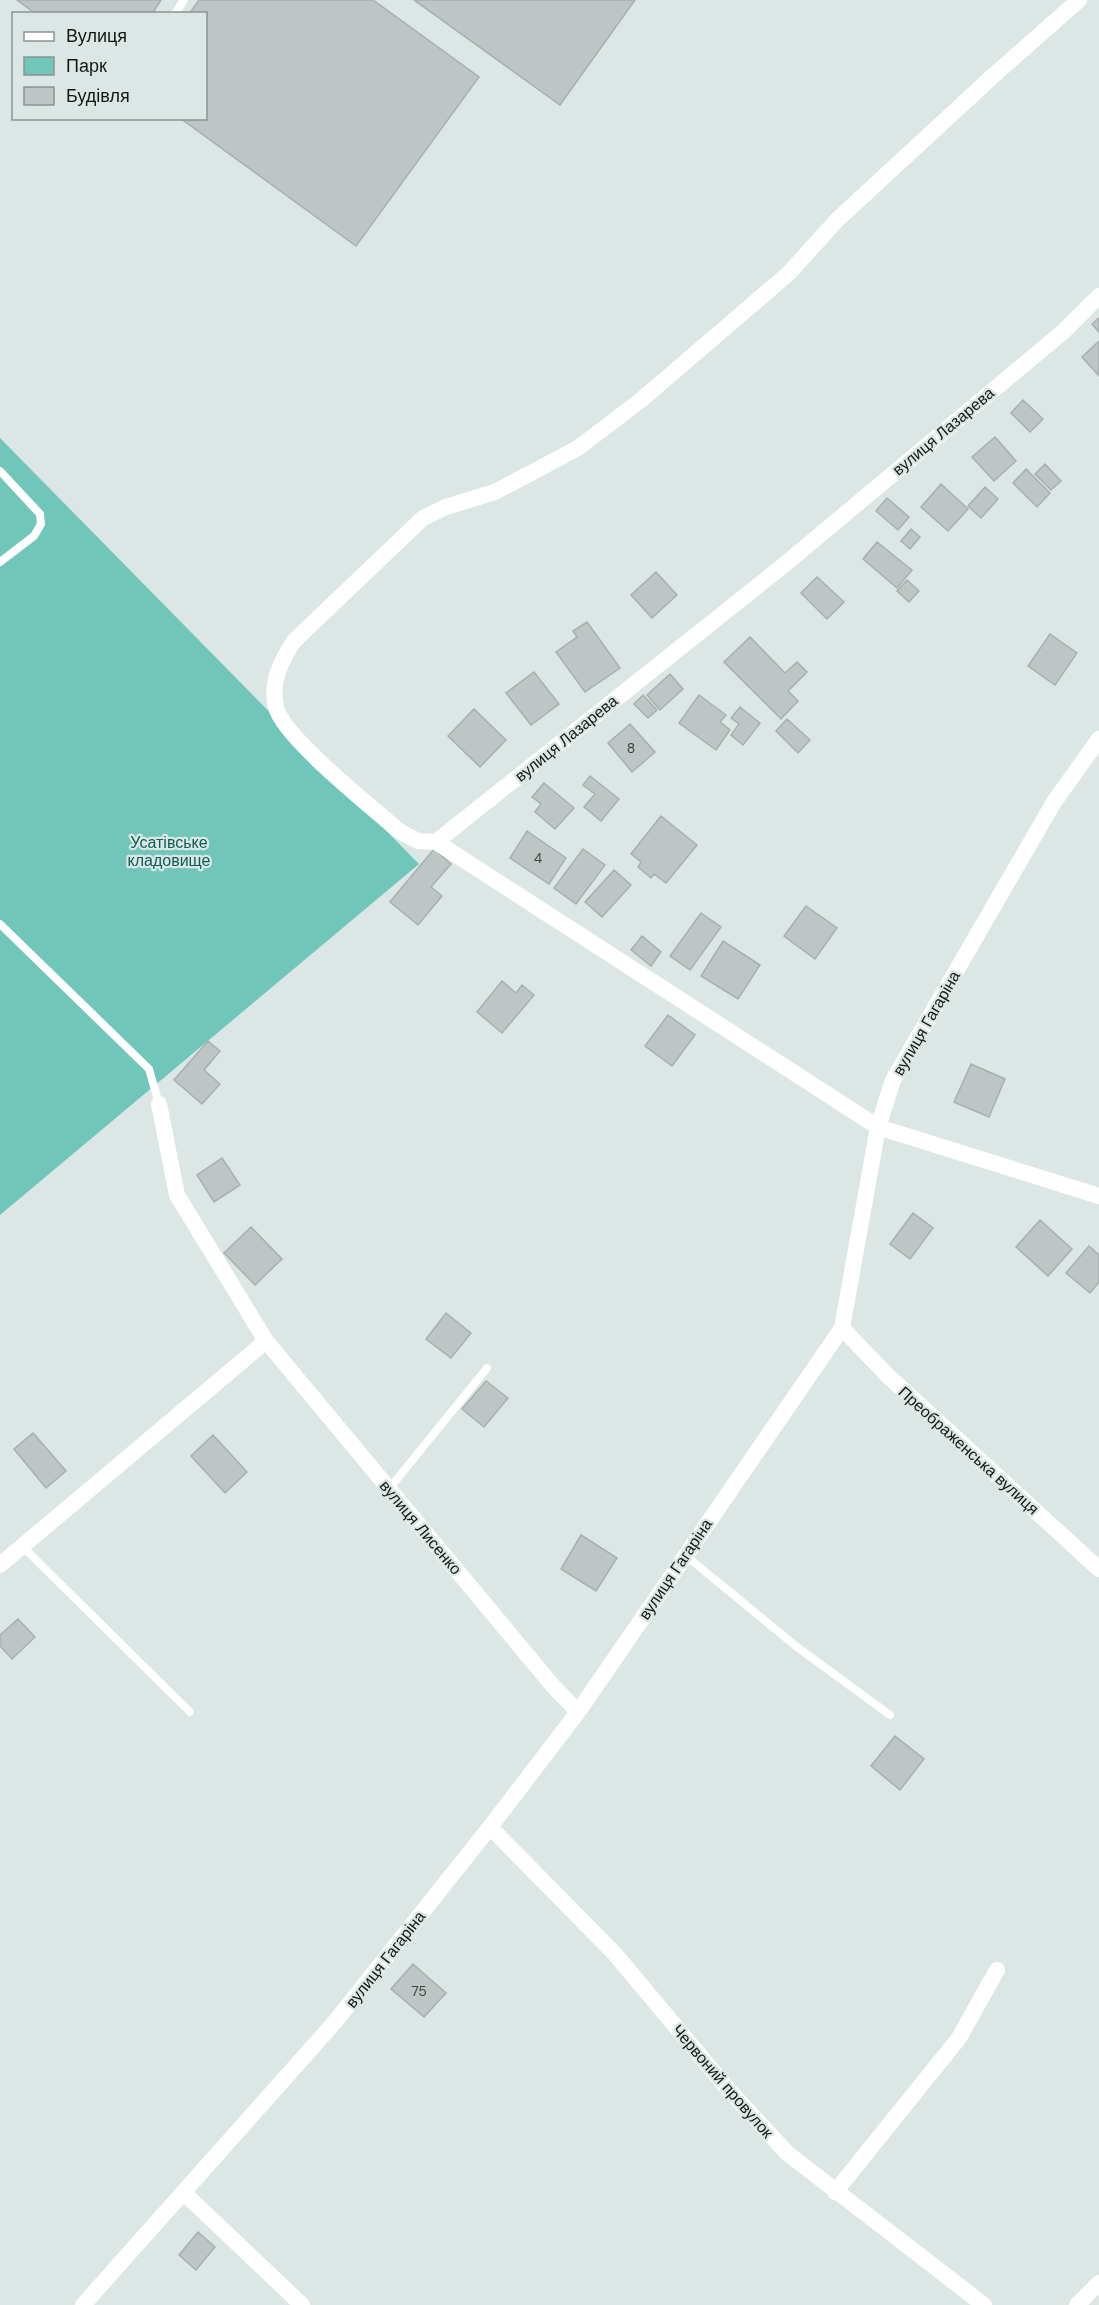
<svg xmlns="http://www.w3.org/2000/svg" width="1099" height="2305" font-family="'DM Sans',sans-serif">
<rect width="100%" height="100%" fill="#dce6e4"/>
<path fill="#70c6b9" d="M0 438 419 864 0 1215Z"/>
<path fill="#bdc6c4" stroke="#a6b0ae" stroke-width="1.5" d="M17 0H161L152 14H36Z
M199 0H373L479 77 356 246 180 118H206V14H189Z
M414 0H635L560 105Z
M1099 318V332L1092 324Z
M1099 341V376L1082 357Z
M1023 400 1043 419 1030 432 1011 413Z
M995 437 1016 461 994 481 972 457Z
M1045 464 1061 481 1051 490 1035 474Z
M1026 469 1050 493 1037 507 1013 483Z
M941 484 968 509 948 531 921 507Z
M985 487 998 499 981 518 968 506Z
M887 498 909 517 898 530 876 511Z
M911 529 920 537 910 549 901 541Z
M877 542 912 570 897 588 863 559Z
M656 572 677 595 652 618 631 595Z
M817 577 844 602 827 619 801 593Z
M907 580 919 591 909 602 897 591Z
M587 622 620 668 585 692 556 652 577 637 573 631Z
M1050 634 1077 653 1055 685 1028 666Z
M750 637 785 673 797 662 807 672 788 691 798 701 781 719 724 662Z
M534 672 559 704 531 725 506 693Z
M670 674 683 689 660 710 647 695Z
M643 695 657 710 648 718 634 704Z
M699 695 726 715 720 722 730 730 716 750 679 723Z
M740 707 760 723 743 745 731 735 739 724 731 718Z
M474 709 506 740 480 767 448 736Z
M787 719 810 740 798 753 776 731Z
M630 724 655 752 632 772 608 743Z
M590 776 619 799 601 821 584 807 595 794 583 785Z
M544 783 574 808 555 829 535 812 541 804 532 797Z
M661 816 697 845 666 883 654 874 651 878 638 867 641 862 631 854Z
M527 831 566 858 549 884 510 858Z
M434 849 451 864 431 887 442 896 418 925 390 902Z
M583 849 605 865 576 904 554 888Z
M614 870 631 885 602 917 585 902Z
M806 906 837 928 815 959 784 936Z
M701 913 721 927 690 970 670 956Z
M642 936 661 952 651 966 631 950Z
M723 941 760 965 738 999 701 976Z
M502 981 516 993 522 985 534 995 502 1033 477 1012Z
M668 1015 695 1035 672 1066 645 1046Z
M208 1041 220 1051 204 1070 220 1084 202 1104 174 1080Z
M971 1064 1005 1079 989 1117 954 1102Z
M222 1158 240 1185 214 1202 197 1175Z
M913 1213 933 1228 910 1259 890 1244Z
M1040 1220 1072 1249 1048 1276 1016 1247Z
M251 1227 282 1259 255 1285 224 1253Z
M1089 1246 1099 1255V1282L1090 1293 1066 1273Z
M446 1313 471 1333 451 1358 426 1339Z
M486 1381 508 1398 484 1427 462 1409Z
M33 1433 66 1471 46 1488 14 1449Z
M213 1435 247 1472 225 1493 191 1456Z
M581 1535 617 1558 596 1591 561 1569Z
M18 1619 35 1637 12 1659 0 1646V1635Z
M895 1736 924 1759 900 1790 871 1766Z
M413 1964 446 1993 424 2017 391 1989Z
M198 2232 215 2247 196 2270 179 2255Z"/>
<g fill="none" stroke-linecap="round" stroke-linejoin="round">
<path stroke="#fff" stroke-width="8" d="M175 14 184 0
M0 471 40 514 41 524 34 536 0 562
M0 924 149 1069 159 1104
M389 1489 487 1368
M22 1546 190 1712
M685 1555 797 1647 890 1715"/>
<path stroke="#fff" stroke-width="16" d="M1099 296 1064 331 784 565 436 842 878 1127 1099 1196
M436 842 418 841 399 831C373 808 282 736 276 707 270 682 281 661 294 641L423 518 446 507 495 492 578 448 641 400 789 273 837 220 994 75 1079 0
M159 1104 177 1195 266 1341 553 1686 578 1712
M842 1328 888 1376 1099 1569
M0 1565 266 1341
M490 1827 615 1954 727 2088 787 2153 984 2305
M835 2192 959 2038 997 1970
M184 2193 302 2305
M83 2305 334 2023 490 1827 578 1712 842 1328 878 1127 893 1080 1054 802 1099 739
M1077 2305 1099 2283"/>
</g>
<g text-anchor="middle" stroke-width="4.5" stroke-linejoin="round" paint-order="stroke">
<g font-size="14" fill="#3e4442">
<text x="631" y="753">8</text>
<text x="538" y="863">4</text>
<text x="419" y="1996">75</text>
</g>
<g font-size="16" fill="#141817" stroke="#dce6e4">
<text transform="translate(943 431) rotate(-40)" y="6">вулиця Лазарева</text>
<text transform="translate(566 738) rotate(-39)" y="6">вулиця Лазарева</text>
<text transform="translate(926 1023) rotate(-60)" y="6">вулиця Гагаріна</text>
<text transform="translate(969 1450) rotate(42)" y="6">Преображенська вулиця</text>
<text transform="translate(421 1527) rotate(50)" y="6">вулиця Лисенко</text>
<text transform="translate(675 1569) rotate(-56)" y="6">вулиця Гагаріна</text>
<text transform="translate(385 1959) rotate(-52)" y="6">вулиця Гагаріна</text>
<text transform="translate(723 2081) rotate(49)" y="6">Червоний провулок</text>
</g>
<g font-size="16" fill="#0a6057" stroke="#dce6e4">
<text x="169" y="848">Усатівське<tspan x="169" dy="18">кладовище</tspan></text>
</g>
</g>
<rect x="12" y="12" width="195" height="108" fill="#dce6e4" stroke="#8c9492" stroke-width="1.5"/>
<rect x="24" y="32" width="30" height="9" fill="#ffffff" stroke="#8c9492" stroke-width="1.5"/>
<text x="66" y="42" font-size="18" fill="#141817">Вулиця</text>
<rect x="24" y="57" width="30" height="18" fill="#70c6b9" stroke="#8c9492" stroke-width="1.5"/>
<text x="66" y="72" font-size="18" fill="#141817">Парк</text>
<rect x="24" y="87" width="30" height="18" fill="#bdc6c4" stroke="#8c9492" stroke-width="1.5"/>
<text x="66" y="102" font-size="18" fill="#141817">Будівля</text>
</svg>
